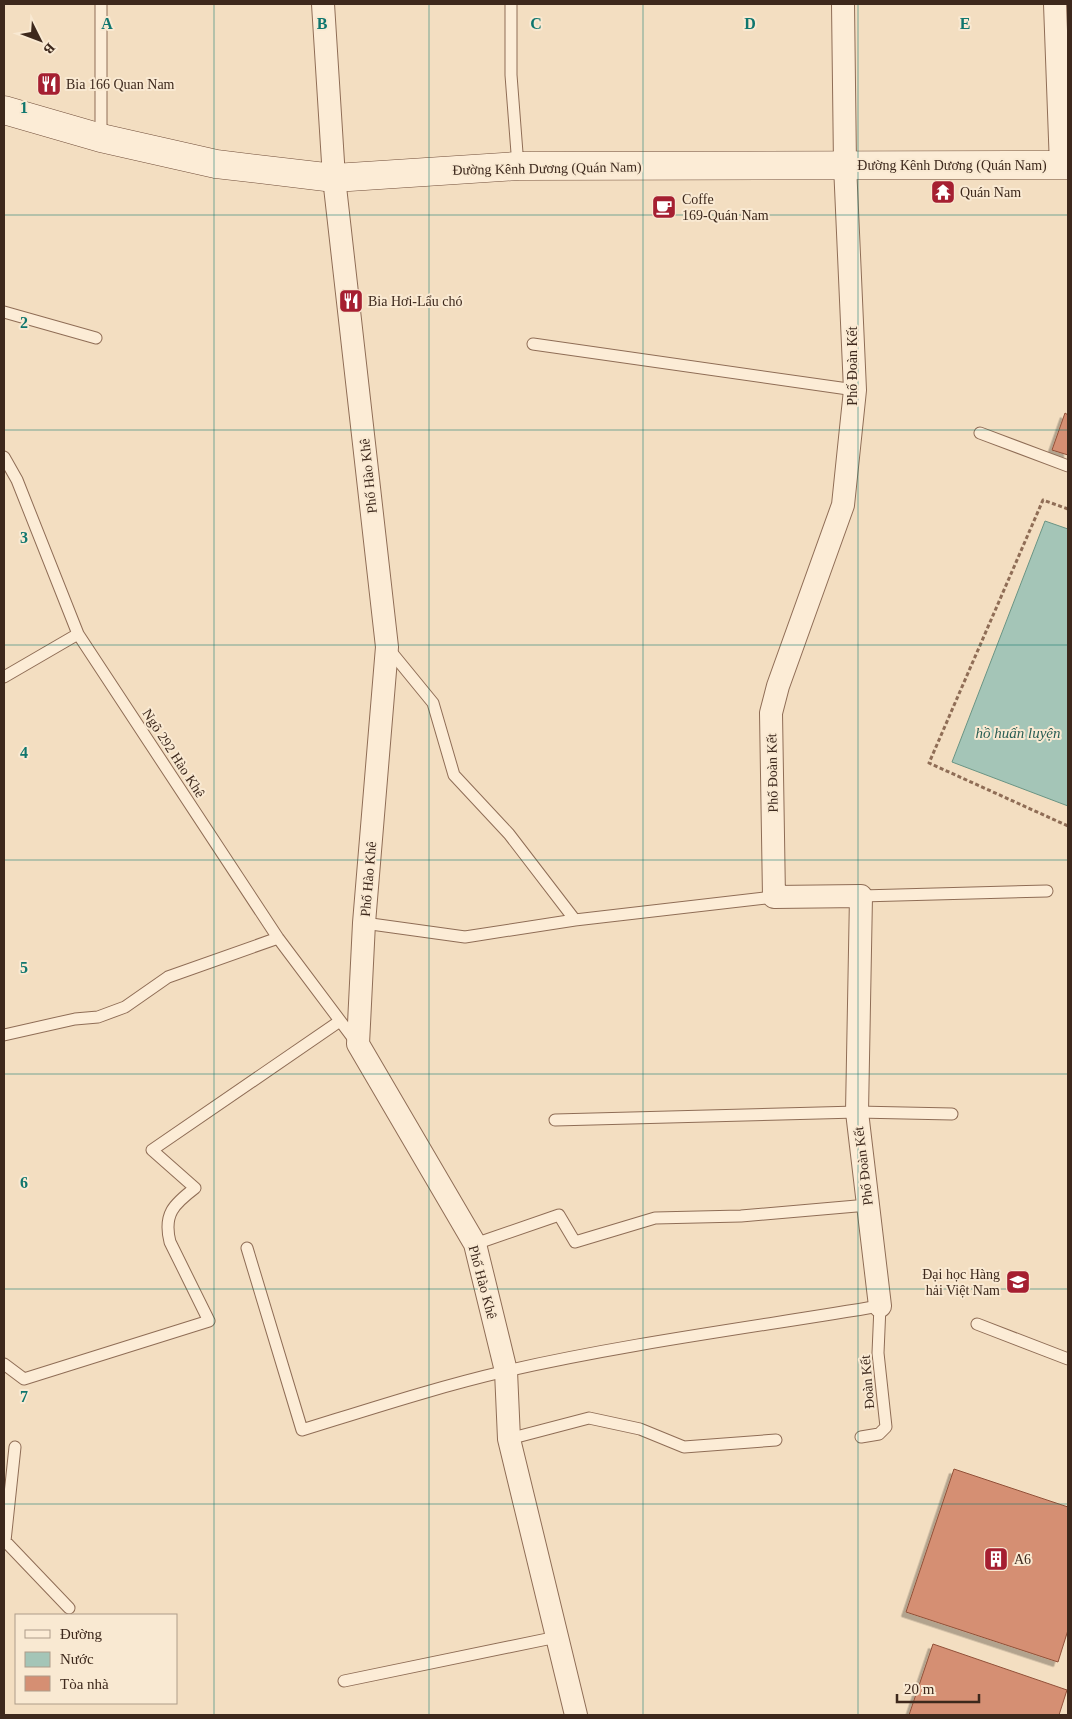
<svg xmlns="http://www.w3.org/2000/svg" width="1072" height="1719" font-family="Georgia,serif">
<defs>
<filter id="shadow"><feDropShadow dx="-4.5" dy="4.5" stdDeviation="0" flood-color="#0004"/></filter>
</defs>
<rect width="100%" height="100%" fill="#f3dec1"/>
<path fill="#a4c5b7" stroke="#6a9484" d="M1045 521 1068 529V806L952 762Z"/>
<path fill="#d58f73" stroke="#915139" filter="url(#shadow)" d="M1065 413 1068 415V455L1052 450Z
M954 1469 1068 1507V1630L1058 1662 906 1612Z
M933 1644 1067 1690 1059 1715H909Z"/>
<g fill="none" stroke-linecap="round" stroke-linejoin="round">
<defs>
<path id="lane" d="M101 4V138
M511 4V75L518 166
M4 312 96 338
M533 344 855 390
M980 433 1068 466
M4 457 17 480 78 634 278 938 356 1042
M388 648 433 703 454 775 509 834 575 920
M4 677 78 634
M861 896 1047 891
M364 923 465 937 575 920 774 897
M4 1035 75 1019 98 1017 125 1007 168 977 278 938
M555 1120 857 1112 952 1114
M475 1244 559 1215 575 1242 655 1218 741 1216 868 1205
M247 1248 302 1430C370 1409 437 1387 506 1371 629 1343 755 1327 880 1306L878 1353 886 1427 879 1434 861 1437
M977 1324 1068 1359
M4 1364 24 1379 209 1321 170 1242C163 1214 174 1204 195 1188L152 1150 340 1021
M509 1439 589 1418 640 1429 684 1447 776 1440
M4 1541H5L15 1447
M5 1541 69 1608
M344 1681 557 1637"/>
<path id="street" d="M323 4 334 178 387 647 364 923 358 1044 475 1244 506 1371 509 1439 576 1715
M843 4 845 165 855 390 843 505 778 686 771 713 774 897 861 896 857 1112 880 1306
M1055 4 1061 166"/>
<path id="secondary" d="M4 110 101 138 216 164 334 178 518 166 1068 165"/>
</defs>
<use href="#lane" stroke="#8f6d56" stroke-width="13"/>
<use href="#street" stroke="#8f6d56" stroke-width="24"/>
<use href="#secondary" stroke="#714e3a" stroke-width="29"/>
<path stroke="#8f6d56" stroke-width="3" stroke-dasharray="4 2.5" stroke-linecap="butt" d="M1068 509 1043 500 929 763 1068 826"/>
<use href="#lane" stroke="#fcecd6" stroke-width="11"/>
<use href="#street" stroke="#fcecd6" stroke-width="22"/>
<use href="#secondary" stroke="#fcecd6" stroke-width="28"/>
</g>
<path fill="none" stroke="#0f766e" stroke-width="1" stroke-opacity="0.55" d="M214 4V1715M429 4V1715M643 4V1715M858 4V1715M4 215H1068M4 430H1068M4 645H1068M4 860H1068M4 1074H1068M4 1289H1068M4 1504H1068"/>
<defs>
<symbol id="restaurant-square" viewBox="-11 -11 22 22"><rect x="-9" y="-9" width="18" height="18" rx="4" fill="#a51f31" stroke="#f9e9d2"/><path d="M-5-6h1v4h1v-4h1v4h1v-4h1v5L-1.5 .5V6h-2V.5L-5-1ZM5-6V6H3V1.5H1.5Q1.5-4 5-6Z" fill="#fff"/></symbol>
<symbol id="temple-square" viewBox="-11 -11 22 22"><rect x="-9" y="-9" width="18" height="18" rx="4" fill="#a51f31" stroke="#f9e9d2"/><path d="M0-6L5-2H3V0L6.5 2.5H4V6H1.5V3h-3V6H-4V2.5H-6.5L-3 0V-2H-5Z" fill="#fff"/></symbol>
<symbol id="cafe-square" viewBox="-11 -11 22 22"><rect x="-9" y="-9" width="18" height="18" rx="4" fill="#a51f31" stroke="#f9e9d2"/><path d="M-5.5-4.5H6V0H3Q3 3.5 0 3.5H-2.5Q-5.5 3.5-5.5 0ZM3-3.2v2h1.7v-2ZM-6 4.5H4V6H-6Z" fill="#fff"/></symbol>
<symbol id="university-square" viewBox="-11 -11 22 22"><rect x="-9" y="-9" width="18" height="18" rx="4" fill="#a51f31" stroke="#f9e9d2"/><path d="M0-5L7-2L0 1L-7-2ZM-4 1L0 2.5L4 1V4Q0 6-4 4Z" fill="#fff"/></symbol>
<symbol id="building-square" viewBox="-11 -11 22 22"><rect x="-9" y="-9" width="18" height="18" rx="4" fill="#a51f31" stroke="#f9e9d2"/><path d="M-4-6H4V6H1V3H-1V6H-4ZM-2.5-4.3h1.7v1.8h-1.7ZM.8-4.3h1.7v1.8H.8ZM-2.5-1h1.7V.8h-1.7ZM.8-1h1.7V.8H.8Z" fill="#fff"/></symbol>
</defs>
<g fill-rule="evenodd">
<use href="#restaurant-square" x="35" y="70" width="28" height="28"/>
<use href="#temple-square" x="929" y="178" width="28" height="28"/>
<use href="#cafe-square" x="650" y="193" width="28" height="28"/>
<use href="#restaurant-square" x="337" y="287" width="28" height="28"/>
<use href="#university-square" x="1004" y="1268" width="28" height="28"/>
<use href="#building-square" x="982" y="1545" width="28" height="28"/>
</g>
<g text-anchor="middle" stroke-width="4" stroke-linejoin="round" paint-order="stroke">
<g font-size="14" fill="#3d281c" stroke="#f9e9d2" text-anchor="start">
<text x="66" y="89">Bia 166 Quan Nam</text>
<text x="960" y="197">Quán Nam</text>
<text x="682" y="204">Coffe<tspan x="682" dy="16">169-Quán Nam</tspan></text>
<text x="368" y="306">Bia Hơi-Lẩu chó</text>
<text x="1000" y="1279" text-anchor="end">Đại học Hàng<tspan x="1000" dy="16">hải Việt Nam</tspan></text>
<text x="1014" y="1564">A6</text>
</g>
<g font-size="14" fill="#3d281c" stroke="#f9e9d2">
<text x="952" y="170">Đường Kênh Dương (Quán Nam)</text>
<text transform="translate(547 168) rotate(-1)" y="5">Đường Kênh Dương (Quán Nam)</text>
<text transform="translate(852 366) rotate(-90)" y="5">Phố Đoàn Kết</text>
<text transform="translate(368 476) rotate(-96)" y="5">Phố Hào Khê</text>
<text transform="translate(174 753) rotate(57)" y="5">Ngõ 292 Hào Khê</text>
<text transform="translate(772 773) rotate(-91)" y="5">Phố Đoàn Kết</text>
<text transform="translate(368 879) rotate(-85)" y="5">Phố Hào Khê</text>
<text transform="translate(863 1166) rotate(-97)" y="5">Phố Đoàn Kết</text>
<text transform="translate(483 1282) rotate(75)" y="5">Phố Hào Khê</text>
<text transform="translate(867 1382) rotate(-95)" y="5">Đoàn Kết</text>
</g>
<g font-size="15" font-style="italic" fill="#2a5e54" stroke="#f9e9d2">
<text x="1018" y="738">hồ huấn luyện</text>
</g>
</g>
<g font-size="16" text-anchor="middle" font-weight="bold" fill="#0f766e" stroke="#f9e9d2" stroke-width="4" stroke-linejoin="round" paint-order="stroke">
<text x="107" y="29">A</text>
<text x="322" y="29">B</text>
<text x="536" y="29">C</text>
<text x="750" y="29">D</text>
<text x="965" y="29">E</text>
<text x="24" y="113">1</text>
<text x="24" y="328">2</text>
<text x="24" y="543">3</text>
<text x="24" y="758">4</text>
<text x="24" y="973">5</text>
<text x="24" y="1188">6</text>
<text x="24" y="1402">7</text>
</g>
<rect width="1072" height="1719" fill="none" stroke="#3d281c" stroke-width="10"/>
<rect x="15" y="1614" width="162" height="90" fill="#f9e9d2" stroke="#ae9c89"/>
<rect x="25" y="1630" width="25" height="8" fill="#fcecd6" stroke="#ae9c89"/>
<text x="60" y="1639" font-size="15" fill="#3d281c">Đường</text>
<rect x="25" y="1652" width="25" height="15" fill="#a4c5b7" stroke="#ae9c89"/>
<text x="60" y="1664" font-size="15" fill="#3d281c">Nước</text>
<rect x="25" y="1676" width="25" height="15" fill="#d58f73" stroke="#ae9c89"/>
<text x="60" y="1689" font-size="15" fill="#3d281c">Tòa nhà</text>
<g transform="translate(40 40) rotate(132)" stroke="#f9e9d2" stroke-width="4" paint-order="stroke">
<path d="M0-4L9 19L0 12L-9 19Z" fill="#3d281c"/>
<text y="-8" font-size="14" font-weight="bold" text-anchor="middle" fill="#3d281c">B</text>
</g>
<path d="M897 1694v8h82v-8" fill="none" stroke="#3d281c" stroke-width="2.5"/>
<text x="904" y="1694" font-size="15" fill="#3d281c" stroke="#f9e9d2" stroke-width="4" paint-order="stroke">20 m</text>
</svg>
